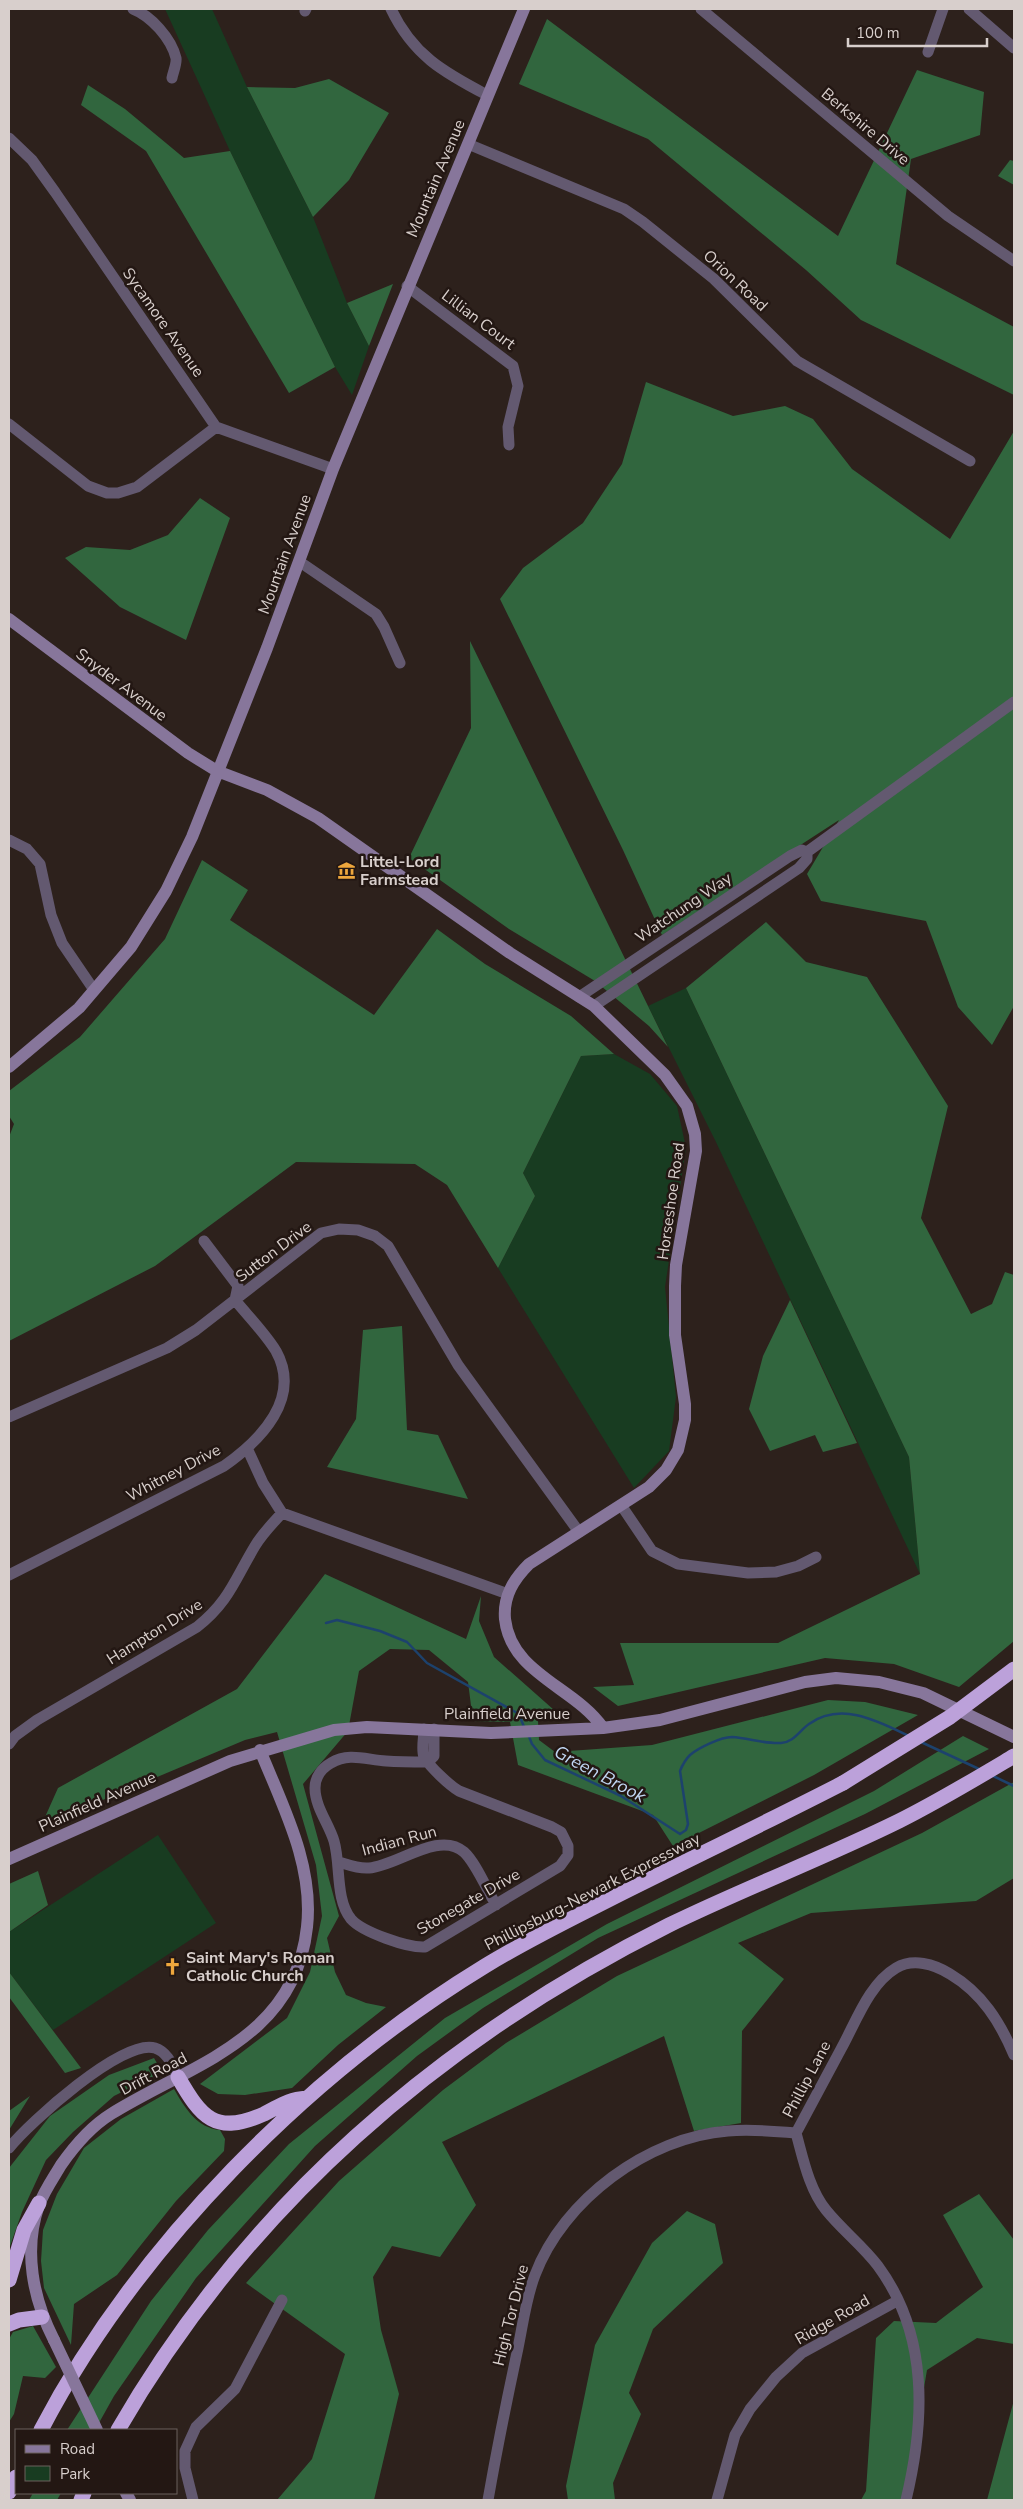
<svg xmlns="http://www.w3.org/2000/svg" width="1023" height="2509" font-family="'Nunito Sans',sans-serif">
<rect width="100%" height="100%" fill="#2d211c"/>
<path fill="#183c21" d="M165 9H212L247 87 313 217 347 303 369 346 352 395 335 367 230 151Z
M686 988 909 1457 920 1574 715 1140 648 1006Z
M614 1054 650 1074 677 1106 686 1148 665 1287 676 1397 669 1451 634 1488 498 1268 535 1196 523 1173 581 1056Z
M158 1835 216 1923 53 2030 9 1972V1932Z"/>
<path fill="#31663e" d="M547 19 838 236 917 70 984 92 980 135 911 159 896 264 1014 327V395L861 320 806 270 648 139 519 84Z
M329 79 389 113 349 180 313 217 247 87 295 88Z
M88 85 125 109 184 158 230 151 335 367 289 393 146 151 81 105Z
M1010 160 1014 161V185L998 176Z
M393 284 369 346 347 303Z
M646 382 733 416 785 406 813 419 852 469 950 539 1014 431V1006L992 1045 958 1007 926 921 821 901 807 874 839 820 662 935 623 850 500 599 523 568 583 523 622 464Z
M200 498 230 518 186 640 120 607 65 558 86 547 130 550 168 535Z
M470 641 668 1047 649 1026 595 981 509 929 409 858 471 728Z
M202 860 248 890 230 920 374 1015 437 929 485 964 571 1016 614 1054 581 1056 523 1173 535 1196 498 1268 447 1185 415 1164 296 1162 155 1266 9 1341V1137L14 1124 9 1116V1091L80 1037 165 939Z
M766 922 806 962 867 977 948 1106 921 1218 971 1314 992 1304 1005 1272 1014 1275V1641L959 1687 894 1664 825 1658 618 1706 593 1687 634 1685 620 1643H778L920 1574 909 1457 686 988Z
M790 1300 857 1443 823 1452 815 1435 770 1451 749 1409 763 1356Z
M402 1326 407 1430 438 1435 468 1499 327 1467 356 1419 363 1330Z
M325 1574 466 1639 481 1596 479 1621 494 1657 554 1710 538 1721 539 1740 555 1752 652 1745 828 1700 865 1702 918 1715 814 1775 673 1846 653 1815 518 1765 510 1722 473 1721 468 1682 429 1650 390 1649 359 1671 348 1731 303 1784 339 1916 327 1938 335 1972 346 1995 366 2003 386 2007 338 2045 292 2088 245 2095 218 2094 200 2084 287 2018 310 1972 322 1916 316 1865 277 1732 245 1740 41 1826 58 1788 237 1689Z
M963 1736 989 1749 865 1814 598 1938 483 2008 417 2056 315 2146 196 2278 114 2396 95 2430H67L151 2301 208 2230 289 2144 445 2018 607 1924 874 1791Z
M1014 1782V1878L976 1901 811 1913 738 1943 784 1979 742 2031 741 2123 694 2131 664 2036 442 2142 476 2205 440 2257 392 2246 373 2277 381 2330 399 2394 374 2500H277L312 2459 345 2354 246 2283 339 2181 443 2090 506 2043 617 1976 922 1833Z
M38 1871 48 1905 9 1932V1884Z
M9 1972 81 2068 65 2073 9 1997Z
M154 2058 162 2072 114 2096 73 2132 46 2160 22 2212 9 2249V2168L50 2116 109 2075Z
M174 2089C185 2108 197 2128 220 2130L225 2139 224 2151 176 2201 117 2275 74 2304 71 2345 44 2288 41 2261 43 2230 57 2194 84 2148 121 2119Z
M30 2096 9 2130V2111Z
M979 2194 1014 2240V2344L977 2338 927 2370 905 2500H861L866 2491 876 2338 894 2321 936 2323 983 2287 943 2215Z
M687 2211 715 2224 723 2263 653 2329 629 2393 641 2414 613 2483 615 2500H568L566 2486 595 2345 652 2243Z
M33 2326 56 2367 45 2378 23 2376 14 2414 9 2422V2339L13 2332Z
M1014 2400V2500H987Z
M33 2493H61L57 2500H29Z"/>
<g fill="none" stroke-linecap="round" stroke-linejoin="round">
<path stroke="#1d426d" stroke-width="2.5" d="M326 1623 337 1620 380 1631 407 1642 427 1663 519 1714 524 1727
M528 1734 532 1744 545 1760 621 1796 680 1834 686 1830 688 1824 680 1771C682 1766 685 1760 690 1755 698 1748 721 1737 732 1737 748 1738 765 1744 781 1743 794 1742 799 1731 809 1724 841 1701 878 1721 909 1736
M921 1742 979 1769
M993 1776 1014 1786"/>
<path stroke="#635970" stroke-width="11" d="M133 9C151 16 171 38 176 58 177 64 173 72 172 78
M391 9C413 55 443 72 487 95
M701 9 948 216 1014 261
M969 9 1014 48
M305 11 306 9
M928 52 943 9
M9 138 32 160 55 192 216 427 333 469
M468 144 624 209 643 222 714 279 797 361 970 461
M407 286 513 366 518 386 508 427 509 445
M9 424 88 486 107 493H118L137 487 216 427
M300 562 376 614 384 627 400 663
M9 840 27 849 40 864 51 915 62 943 94 990
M807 852 1014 702
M579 997 790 856 802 850 807 852V859L799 868 594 1006
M9 1417 167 1348 196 1330 321 1233 339 1229 358 1230 375 1236 388 1246 458 1365 579 1532
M247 1448 263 1483 282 1513
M621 1505 652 1551 678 1564 748 1573 776 1572 798 1566 816 1557
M9 1575 224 1466C261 1440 302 1398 276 1351 265 1333 248 1316 235 1300L238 1286 204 1241
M424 1729C424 1737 421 1750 424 1757 430 1767 449 1785 459 1791L552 1827 561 1832 568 1846V1855L560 1866 425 1947C408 1948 362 1932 351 1919 335 1899 341 1865 334 1841 329 1824 315 1807 315 1788 315 1777 322 1768 331 1763 349 1752 367 1760 386 1761 400 1762 414 1762 428 1762L434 1756V1729
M9 1744 15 1736 37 1720 197 1627C229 1602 235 1579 255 1546 262 1534 273 1523 282 1513L508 1594
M339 1862C349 1865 358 1869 369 1868 397 1866 439 1830 464 1852 476 1863 487 1890 496 1905
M9 2148C29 2123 123 2038 155 2048 168 2052 173 2067 178 2077
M193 2500 185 2468V2451L196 2427 235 2389 282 2300
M488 2500C497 2449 507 2399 518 2348 523 2324 526 2298 535 2275 563 2200 648 2137 728 2131 751 2129 774 2131 796 2133
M717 2500 735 2435 750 2409 776 2377 802 2353 897 2301
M906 2500C925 2421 929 2335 878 2266 863 2246 842 2230 826 2210 809 2189 803 2158 796 2133 811 2105 826 2077 841 2049 856 2022 869 1984 896 1968 913 1958 934 1964 950 1974 982 1993 1000 2022 1014 2055"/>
<path stroke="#87769b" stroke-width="12" d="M9 619 188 753 217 771 267 790 318 818 510 953 594 1006 665 1075 687 1106 695 1134 696 1151 676 1265 675 1286V1335L685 1404V1420L678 1450 666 1470 649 1487 529 1564C514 1579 503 1596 505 1619 511 1674 575 1687 603 1728
M9 1067 79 1008 131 947 166 891 192 837 267 648 333 469 524 9
M9 1859 230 1761 334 1730 367 1727 491 1733 603 1728 660 1720 805 1682 836 1678 879 1682 923 1693 1014 1737
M54 2340C33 2299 23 2250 39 2205 44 2191 54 2177 61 2165 75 2145 90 2127 111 2114 191 2064 295 2040 307 1927 314 1865 283 1807 260 1750
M126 2493 130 2500"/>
<path stroke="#bca1da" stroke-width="15" d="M178 2077C201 2117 215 2136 264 2114 282 2105 286 2100 307 2098
M9 2280 24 2230 39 2203
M9 2324 19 2320 42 2317
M41 2430C137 2246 308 2074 485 1966 529 1939 575 1917 620 1894 694 1857 769 1821 843 1783
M118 2430C247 2206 439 2040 669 1925 745 1888 824 1858 899 1821 939 1801 977 1778 1014 1756
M9 2492 16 2477
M81 2500 84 2493"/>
<path stroke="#87769b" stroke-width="12" d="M54 2340 97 2430"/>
<path stroke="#bca1da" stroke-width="15" d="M843 1783 950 1717 1014 1669"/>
</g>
<defs>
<symbol id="museum-bare" viewBox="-9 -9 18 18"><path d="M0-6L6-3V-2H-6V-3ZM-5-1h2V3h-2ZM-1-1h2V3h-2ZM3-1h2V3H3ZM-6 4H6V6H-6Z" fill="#eea73d" stroke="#231713" stroke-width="2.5" paint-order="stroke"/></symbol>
<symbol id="church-bare" viewBox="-9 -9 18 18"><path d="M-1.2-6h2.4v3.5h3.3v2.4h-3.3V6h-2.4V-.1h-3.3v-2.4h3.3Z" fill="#eea73d" stroke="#231713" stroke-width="2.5" paint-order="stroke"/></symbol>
</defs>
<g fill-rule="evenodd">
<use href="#museum-bare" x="334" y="858" width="25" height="25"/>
<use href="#church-bare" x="160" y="1954" width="25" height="25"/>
</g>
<g text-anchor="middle" stroke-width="5" stroke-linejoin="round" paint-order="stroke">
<g font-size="16" fill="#d8cfcc" stroke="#231713">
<text transform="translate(866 126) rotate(40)" y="6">Berkshire Drive</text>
<text transform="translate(435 178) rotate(-67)" y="6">Mountain Avenue</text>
<text transform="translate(736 280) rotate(43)" y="6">Orion Road</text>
<text transform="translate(479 319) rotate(37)" y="6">Lillian Court</text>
<text transform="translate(164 322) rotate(55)" y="6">Sycamore Avenue</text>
<text transform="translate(284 554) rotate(-70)" y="6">Mountain Avenue</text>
<text transform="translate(122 684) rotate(37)" y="6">Snyder Avenue</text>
<text transform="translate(683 907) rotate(-34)" y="6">Watchung Way</text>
<text transform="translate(670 1201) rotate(-82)" y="6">Horseshoe Road</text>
<text transform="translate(273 1251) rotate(-37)" y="6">Sutton Drive</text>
<text transform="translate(173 1472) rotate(-28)" y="6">Whitney Drive</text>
<text transform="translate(154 1631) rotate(-32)" y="6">Hampton Drive</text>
<text x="507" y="1719">Plainfield Avenue</text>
<text transform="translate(97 1801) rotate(-24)" y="6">Plainfield Avenue</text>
<text transform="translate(399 1840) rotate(-15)" y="6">Indian Run</text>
<text transform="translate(592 1891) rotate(-27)" y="6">Phillipsburg-Newark Expressway</text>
<text transform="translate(468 1901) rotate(-30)" y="6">Stonegate Drive</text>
<text transform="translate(153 2073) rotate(-28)" y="6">Drift Road</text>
<text transform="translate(806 2079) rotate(-62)" y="6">Phillip Lane</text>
<text transform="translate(510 2315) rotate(-76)" y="6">High Tor Drive</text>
<text transform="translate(832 2319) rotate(-30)" y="6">Ridge Road</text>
</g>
<g font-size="16" font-weight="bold" fill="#d8cfcc" stroke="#231713" text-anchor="start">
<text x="360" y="867">Littel-Lord<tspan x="360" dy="18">Farmstead</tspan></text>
<text x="186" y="1963">Saint Mary's Roman<tspan x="186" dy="18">Catholic Church</tspan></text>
</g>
<g font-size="18" font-style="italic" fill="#c0d6f3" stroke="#231713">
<text transform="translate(600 1774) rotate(28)" y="6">Green Brook</text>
</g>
</g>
<rect width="1023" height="2509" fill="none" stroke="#d8cfcc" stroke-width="20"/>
<rect x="15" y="2429" width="162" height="65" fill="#231713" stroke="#6b615d"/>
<rect x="25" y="2445" width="25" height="8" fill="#87769b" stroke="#6b615d"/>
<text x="60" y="2454" font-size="15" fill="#d8cfcc">Road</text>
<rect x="25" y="2466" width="25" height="15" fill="#183c21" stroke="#6b615d"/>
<text x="60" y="2479" font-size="15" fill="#d8cfcc">Park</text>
<path d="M848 38v8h139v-8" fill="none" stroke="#d8cfcc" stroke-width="2.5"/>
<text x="856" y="38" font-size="15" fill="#d8cfcc" stroke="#231713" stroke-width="4" paint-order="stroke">100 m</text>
</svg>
